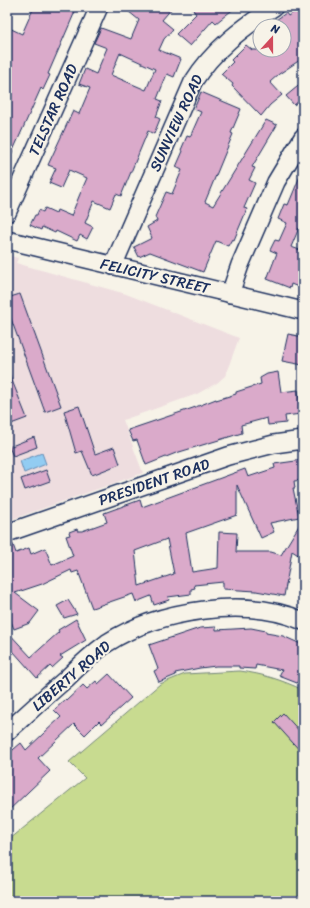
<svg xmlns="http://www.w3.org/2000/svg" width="310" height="908" font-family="Sriracha,sans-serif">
<rect width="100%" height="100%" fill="#f7f3e8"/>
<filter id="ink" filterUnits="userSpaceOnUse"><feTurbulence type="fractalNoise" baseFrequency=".025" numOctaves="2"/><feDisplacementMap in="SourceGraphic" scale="8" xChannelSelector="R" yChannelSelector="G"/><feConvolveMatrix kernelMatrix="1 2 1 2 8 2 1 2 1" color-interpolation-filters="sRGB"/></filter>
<g filter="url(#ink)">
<path fill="#eedddf" d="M7 255 18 258 16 263 126 294 239 338 225 376 217 383 197 394 123 420 143 473 13 519 7 504Z"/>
<path fill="#c8db90" stroke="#728577" d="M240 671C263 674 282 680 303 690V901H7V837L10 839 85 778 69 762 160 684 185 674Z"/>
<path fill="#92ccf2" stroke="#628db7" d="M42 453 46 464 24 473 20 461Z"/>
<path fill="#daaaca" stroke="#1b2f5e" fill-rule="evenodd" d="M34 7H77L48 74 50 75 43 90 41 88 7 164V27L22 34Z
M123 7H173L162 20 173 29 164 39 159 50 181 59 174 77 167 74 157 99 162 101 156 117 160 119 154 134 148 131 121 196 116 194 110 208 94 201 85 223 93 227 87 239 80 235 77 241 56 231 55 233 42 227 41 230 30 225 35 215H37L39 210 43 212 45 208 56 213 57 210 71 216 80 194 87 178 69 170 61 188 49 183 56 168 48 165 73 111 79 114 90 88 79 84 85 69 96 74 107 48 94 43 101 28 131 39 139 20ZM120 53 155 69 146 90 111 75Z
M191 7H236L216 23 213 20 190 46 176 34 196 14Z
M301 7H303V58L279 74 270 82 282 95 270 105 261 116 232 86 233 84 221 74 233 62 231 60 246 45 252 50H284V26H267L286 13 288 16Z
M303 82V98L294 105 286 96Z
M201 92 241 109 231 133 233 134 205 202 213 206 266 120 277 125 252 167 255 168 249 180 255 183 244 208 247 209 234 240 232 239 228 246 216 241 203 272 150 252 139 257 134 247 152 238 147 227 157 221 155 217 166 192 172 194 182 170 176 167 183 151 181 150 187 136 190 137 201 112 194 109Z
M303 169V230L299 228 291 247 303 251V289L291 284 290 288 267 279 277 253 270 250 275 240 279 241 287 223 278 219 284 204 288 205Z
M20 294 61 406 45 412 7 308V298Z
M288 334 303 337V365L282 361Z
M7 368 27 418 11 424 7 414Z
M278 372 281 392 298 390 301 414 285 416 286 423 268 425 267 418 241 425 242 433 176 453 146 465 137 440 133 441 128 430 193 408 216 399V400L236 394V392L261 384 260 378 267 374Z
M79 406 95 454 114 447 120 464 92 475 82 451 76 453 64 411Z
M34 437 37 447 13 456 9 447Z
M303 460V480L294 481 295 488H293L299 517 270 523 274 532 261 538 237 485V515L186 533 192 572 218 568 219 532 237 533 236 552H271L281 555 303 519V558L292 551 284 596 256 591 223 589V582L194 585 195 588 191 589V594L168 597 169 600 154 605 151 596 136 602 133 594 92 608 78 571 72 573 71 570 42 584 15 593 39 611 30 623 14 629 7 611V543L12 542 16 553 29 548 31 554 45 548 52 565 73 556 66 536 70 535 69 532 77 529 78 531H82L107 522 104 513 140 500 142 507 245 469 248 477 275 468 274 464ZM167 539 174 574 139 586 135 551Z
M46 470 50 481 25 490 21 479Z
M68 600 77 614 64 618 57 606Z
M76 619 86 640 60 656 63 658 52 668 50 666 37 678 13 651 7 656V631L31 657 59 632 58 630Z
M216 627V630L251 628 266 631V633L283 636 303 645V668L297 683 279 676 282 670 256 665 255 669 239 668V666H216L200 668 175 673 176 675 159 682 154 671 158 669 149 645 200 628Z
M109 674 131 698 102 724 99 721 85 735 74 724 38 758 50 771 7 812V755L21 743 26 750 61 717 54 710 66 699 67 700 83 685 87 689 96 681 98 684Z
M283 713 303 735V754L274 722Z"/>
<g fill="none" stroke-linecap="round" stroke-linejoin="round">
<defs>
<path id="minor" d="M7 213 99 7
M7 240 303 311
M113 266 193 82C214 49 242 28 274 7
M230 294 240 265 276 182 303 137
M7 533 228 456 274 444 303 440
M7 732C27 714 46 696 66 679 79 666 92 654 107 643 158 610 246 596 303 621"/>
</defs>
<use href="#minor" stroke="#1b2f5e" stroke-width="20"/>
<use href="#minor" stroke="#f7f3e8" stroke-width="17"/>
</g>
</g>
<g text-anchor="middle" stroke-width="4" stroke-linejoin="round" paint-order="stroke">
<g font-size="15" fill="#1b2f5e" stroke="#f7f3e8">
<text transform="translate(53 110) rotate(-66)" y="5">TELSTAR ROAD</text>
<text transform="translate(176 123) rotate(-65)" y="5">SUNVIEW ROAD</text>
<text transform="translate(155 276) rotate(13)" y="5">FELICITY STREET</text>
<text transform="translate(154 482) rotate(-19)" y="5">PRESIDENT ROAD</text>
<text transform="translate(71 676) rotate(-41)" y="5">LIBERTY ROAD</text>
</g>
</g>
<rect width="310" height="908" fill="none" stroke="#f7f3e8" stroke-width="24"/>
<rect x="12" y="12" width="286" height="884" fill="none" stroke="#1b2f5e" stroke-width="1.5" filter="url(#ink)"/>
<g transform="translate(272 38) rotate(21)"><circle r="19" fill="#f7f3e8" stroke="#9fa5b1"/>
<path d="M0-3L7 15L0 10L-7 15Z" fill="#d1495b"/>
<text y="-6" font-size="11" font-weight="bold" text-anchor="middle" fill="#1b2f5e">N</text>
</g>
</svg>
